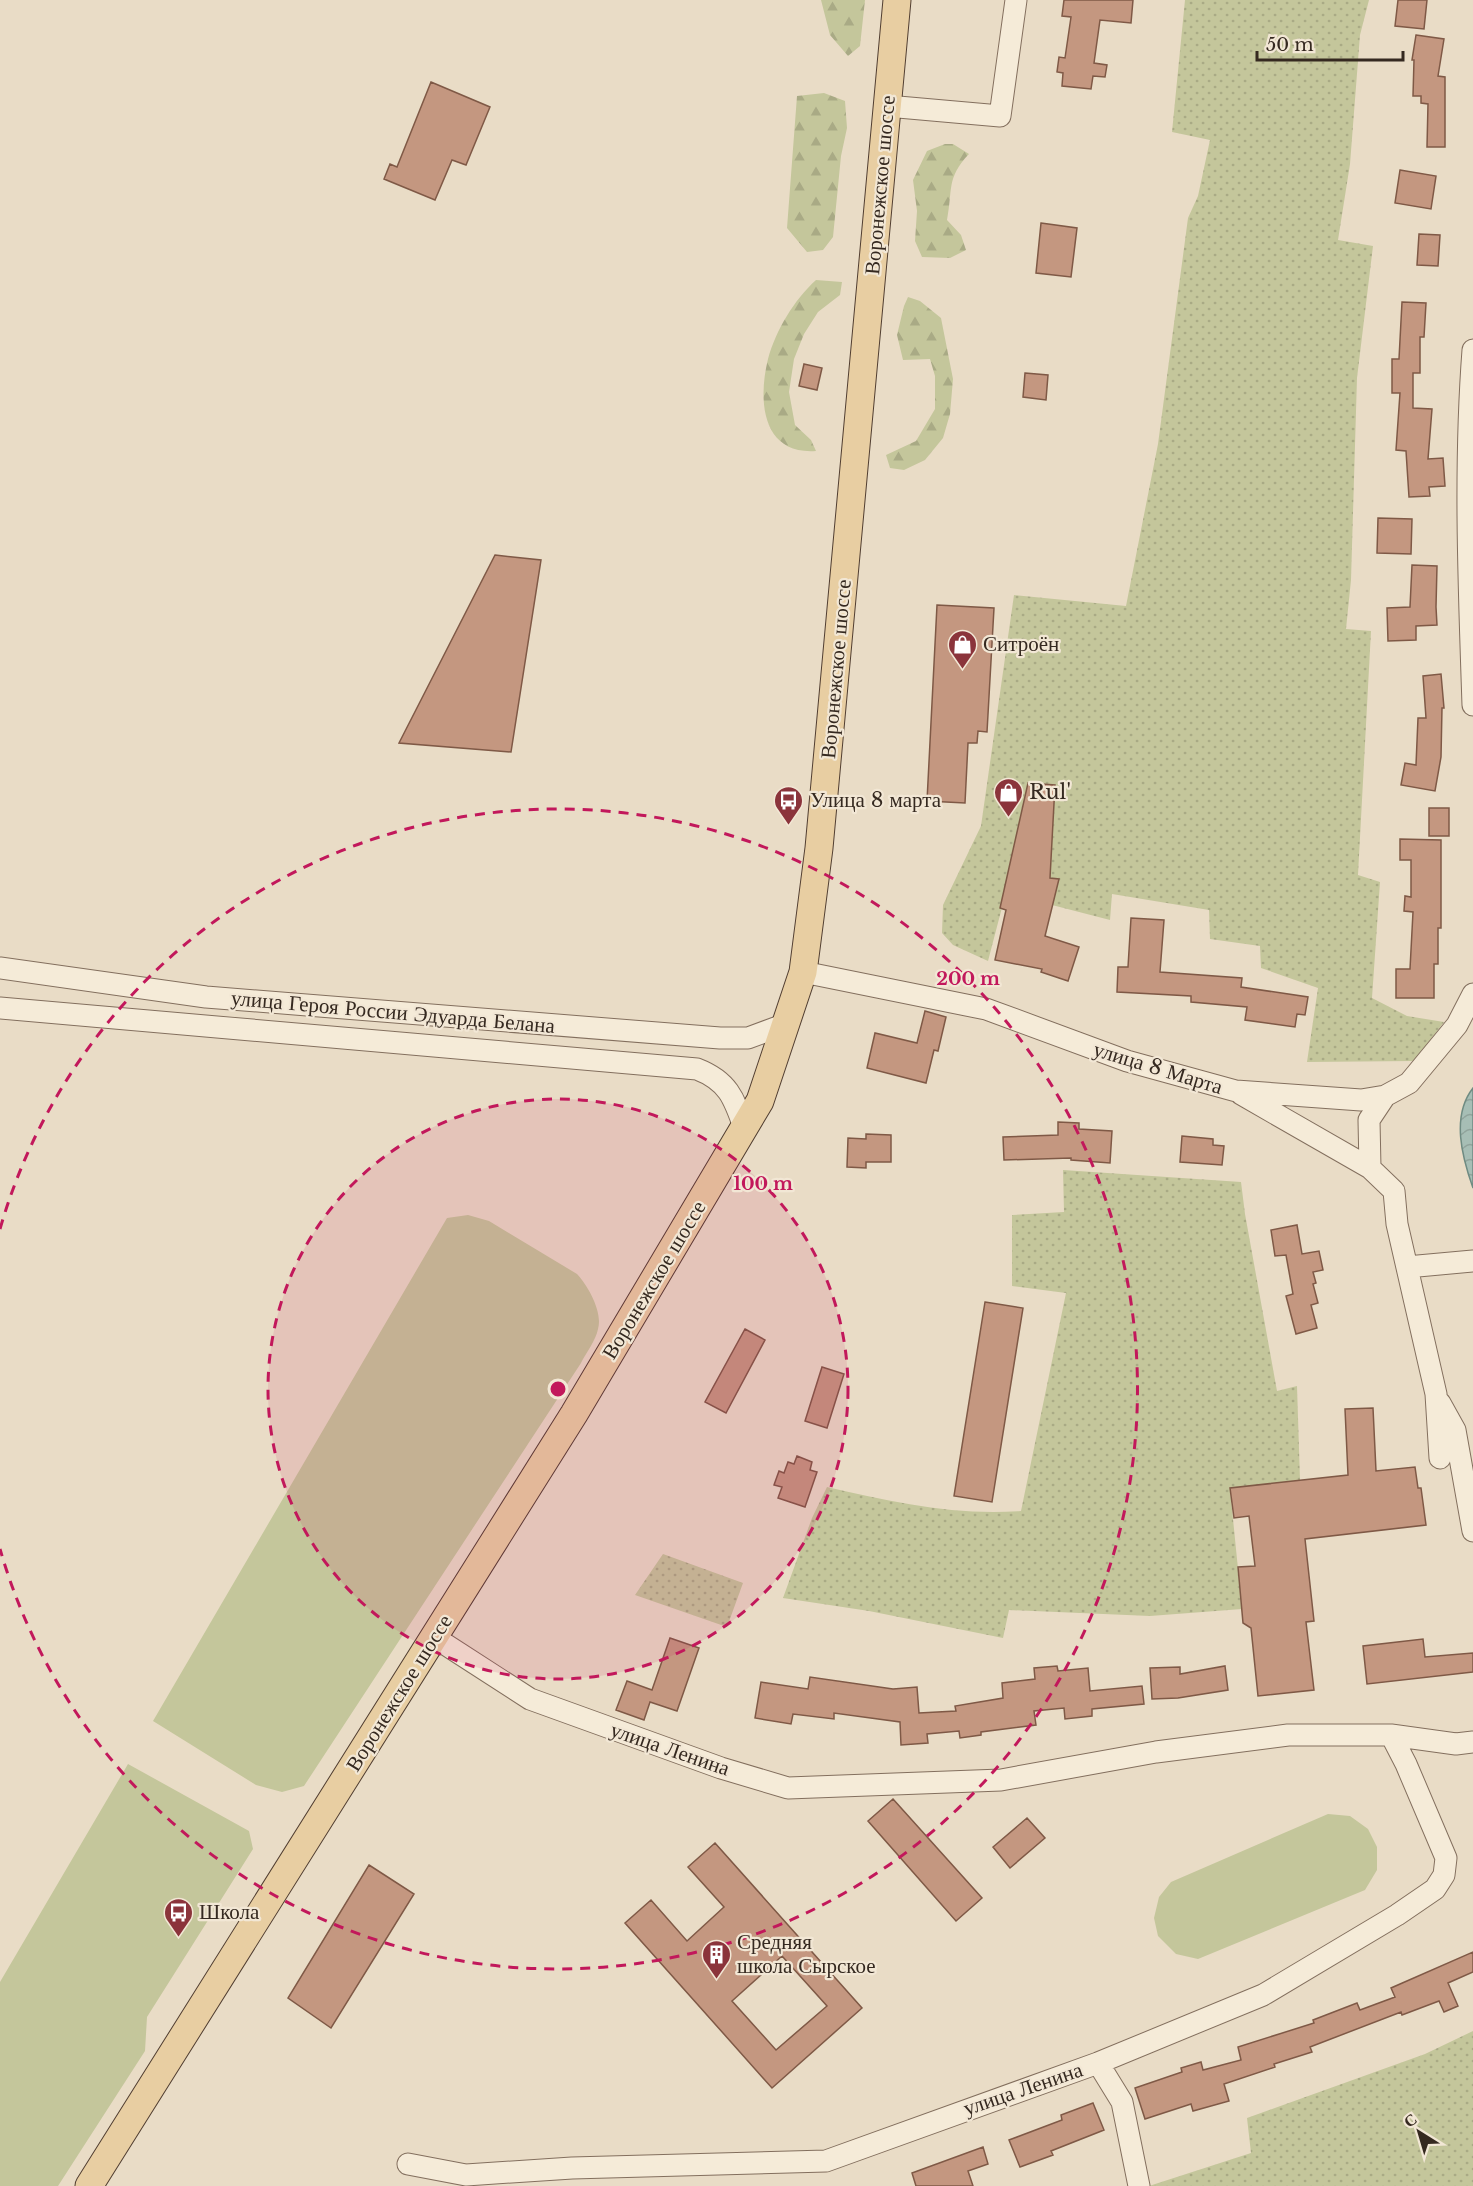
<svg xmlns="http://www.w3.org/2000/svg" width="1473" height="2186" font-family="'Libre Baskerville',serif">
<defs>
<pattern id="forest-firs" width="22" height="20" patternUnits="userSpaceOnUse" patternTransform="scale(1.5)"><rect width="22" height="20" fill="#c4c69b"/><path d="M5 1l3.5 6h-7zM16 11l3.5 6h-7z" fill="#a9aa85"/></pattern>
<pattern id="garden-dots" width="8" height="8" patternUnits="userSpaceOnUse" patternTransform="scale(1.5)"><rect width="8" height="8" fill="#c4c69b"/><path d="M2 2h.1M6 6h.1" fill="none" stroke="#a9aa85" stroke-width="1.8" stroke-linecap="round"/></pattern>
<pattern id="water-waves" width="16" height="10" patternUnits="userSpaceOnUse" patternTransform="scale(1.5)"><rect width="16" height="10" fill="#a7beb5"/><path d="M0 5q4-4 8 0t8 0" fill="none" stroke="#90a39b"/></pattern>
</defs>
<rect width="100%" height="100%" fill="#e9dcc6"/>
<path fill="#c4c69b" d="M468 1215 489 1221 577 1274C588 1286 603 1312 598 1329 596 1340 586 1353 581 1363L304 1786 282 1792 256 1785 153 1721 447 1218Z
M128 1764 249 1831 253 1849 147 2017 145 2051 58 2186H0V1982Z
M1328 1814 1350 1816 1368 1829 1377 1847V1870L1365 1890 1198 1959 1176 1954 1158 1936 1154 1918 1159 1897 1171 1882Z"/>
<path fill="url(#forest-firs)" d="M821 0H865L860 46 848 56 830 35Z
M824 93 845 101 847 128 841 156 833 237 823 250 807 252 787 228 797 96Z
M945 144H953L969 154C946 178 953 190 947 220L961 235 966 250 950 258 922 257 915 241 917 211 913 180 927 151Z
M816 280 842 282 840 295 818 312 804 334 794 359 789 392 795 425 811 440 816 451C761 455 758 399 768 359 776 330 794 300 816 280Z
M908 297 920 301 941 318 953 379 950 414 943 438 925 460 904 470 890 468 886 455 916 441 935 409V376L930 359 903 360 897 335 904 306Z"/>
<path fill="url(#garden-dots)" d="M1185 0H1369L1360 35 1350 164 1338 240 1373 246 1357 378 1351 580 1346 629 1371 631 1358 875 1380 882 1372 998 1407 1016 1444 1022 1414 1061 1307 1062 1318 988 1261 968 1260 946 1210 939 1209 910 1112 894 1110 920 1052 905 1005 896 988 961 953 945 942 933 943 905 981 826 1014 595 1126 606 1158 444 1188 218 1198 196 1210 140 1172 132Z
M1063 1170 1241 1182 1245 1214 1277 1391 1297 1386 1300 1480 1230 1489 1242 1609 1150 1616 1009 1610 1003 1638 869 1611 783 1598 812 1518 827 1487C891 1502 956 1516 1021 1511L1066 1293 1012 1286V1215L1064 1212Z
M663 1554 743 1583 727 1627 635 1595Z
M1473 2031V2186H1149L1251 2153 1247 2118 1425 2054Z"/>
<path fill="url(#water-waves)" stroke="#6f8b82" stroke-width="1.5" d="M1473 1088V1188C1462 1157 1451 1116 1473 1088Z"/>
<path fill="#c49780" stroke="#7f5946" stroke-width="1.5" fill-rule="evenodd" d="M1064 0H1133L1131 23 1100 20 1094 63 1107 65 1105 77 1093 76 1091 89 1062 86 1063 73 1057 72 1059 57 1065 58 1071 17 1062 16Z
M1398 0H1427L1424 29 1395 26Z
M1416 35 1444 39 1438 76 1445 77V147H1427L1428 104 1421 103V96H1413L1414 60H1412Z
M431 82 490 107 466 165 452 160 435 200 384 179 390 164 397 167Z
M1400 170 1436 176 1431 209 1395 203Z
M1041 223 1077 228 1071 277 1036 273Z
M1419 234 1440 235 1438 266 1417 265Z
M1402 302 1426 303 1424 337H1420V373H1413V408L1432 409 1428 459 1443 458 1445 486 1429 487 1430 496 1409 497 1406 451 1396 450 1400 393H1392V359H1399Z
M804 364 822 368 817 390 799 386Z
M1025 373 1048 375 1046 400 1023 397Z
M1378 518 1412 519 1411 554 1377 553Z
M495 555 541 560 511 752 399 743Z
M1412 565 1437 566 1436 607 1437 625 1416 626V640L1388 641 1387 608 1410 607Z
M937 605 994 608 987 732 978 731 977 743H968L965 803 927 801Z
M1441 674 1444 708H1442L1441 757 1435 791 1401 785 1405 763 1416 765 1418 718H1426L1423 676Z
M1028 783 1055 785 1050 878 1059 879 1045 936 1079 947 1068 981 1041 972 1042 969 995 960 1006 910 1000 908Z
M1429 808H1449V836H1429Z
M1400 839 1441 840V928H1438V964H1434V998H1396V969H1410L1413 912 1404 911 1405 896 1411 897V860H1400Z
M1131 918 1164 920 1160 972 1242 978 1241 987 1308 997 1305 1015 1297 1014 1295 1027 1245 1020 1247 1007 1191 1002V996L1117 992 1118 967H1128Z
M925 1011 946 1017 938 1051 934 1050 926 1083 867 1068 875 1033 917 1043Z
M1058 1122 1079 1123V1129L1112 1131 1110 1163 1071 1160V1158L1004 1160 1003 1137 1058 1135Z
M866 1134 891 1135V1162H866V1168L847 1167 848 1138 866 1139Z
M1182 1136 1213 1139V1145L1224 1146 1222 1165 1180 1162Z
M1297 1225 1302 1254 1319 1251 1323 1270 1313 1272 1316 1283 1313 1284 1318 1303 1311 1305 1317 1328 1296 1334 1286 1296 1293 1294 1286 1255 1275 1256 1271 1230Z
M985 1302 1023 1308 992 1502 954 1496Z
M745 1329 765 1340 726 1413 705 1402Z
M822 1367 844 1374 827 1428 805 1421Z
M1373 1408 1376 1471 1415 1467 1418 1488H1421L1426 1525 1305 1539 1314 1621 1306 1622 1314 1690 1258 1696 1251 1628 1243 1623 1238 1567 1255 1566 1249 1516 1234 1518 1230 1488 1348 1475 1345 1409Z
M797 1456 812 1462 810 1470 817 1472 805 1507 778 1498 782 1487 774 1485 779 1471 784 1473 788 1462 794 1464Z
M670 1638 699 1648 677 1711 650 1702 644 1720 616 1710 627 1681 652 1690Z
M1423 1639 1425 1657 1473 1653V1672L1367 1684 1363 1646Z
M1057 1666 1058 1671 1088 1668 1090 1691 1142 1686 1144 1704 1092 1709V1716L1065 1719 1064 1708 1034 1711 1036 1725 981 1732V1735L960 1738 959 1731 927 1734 928 1743 901 1745 900 1722 834 1713V1719L793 1714 791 1724 755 1718 761 1682 808 1689 810 1677 893 1689 917 1687 919 1713 956 1711 955 1706 1003 1698 1002 1683 1035 1679 1034 1668Z
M1225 1666 1228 1690 1178 1698 1152 1699 1150 1668 1180 1667V1674Z
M893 1799 982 1898 956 1921 868 1821Z
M1027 1818 1045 1838 1010 1868 993 1847Z
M715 1843 862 2008 772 2088 625 1923 651 1900 687 1941 724 1907 688 1867ZM782 1956 827 2006 776 2050 732 2001Z
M369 1865 414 1894 331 2028 288 1998Z
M1473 1952V1972L1448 1983 1458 2006 1444 2012 1439 2001 1402 2015 1401 2012 1310 2047 1312 2052 1274 2064 1275 2067 1224 2084 1229 2101 1193 2111 1191 2104 1145 2119 1135 2088 1182 2072 1181 2068 1201 2062 1203 2070 1241 2060 1238 2047 1314 2023 1313 2020 1357 2003 1360 2010 1395 1997 1391 1988Z
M1093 2103 1104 2130 1051 2151 1053 2155 1020 2167 1009 2140 1062 2120 1061 2115Z
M983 2147 988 2164 968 2171 973 2186H916L912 2173Z"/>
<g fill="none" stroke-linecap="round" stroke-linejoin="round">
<defs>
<path id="minor" d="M887 106 1000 116 1016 0
M1473 350C1464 468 1469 587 1473 705
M0 968 206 997 720 1038H748L786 1024
M803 972 986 1009 1127 1061 1236 1091 1361 1100 1385 1096 1409 1083 1457 1025 1473 994
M0 1008 697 1069C728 1081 734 1098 744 1127
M1241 1094 1370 1168 1394 1191 1397 1224 1436 1394 1440 1458
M1370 1168 1369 1120 1385 1096
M1407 1267 1473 1261
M1440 1403 1455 1430 1473 1531
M434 1637 530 1699 721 1768 788 1788 1001 1780 1156 1752 1288 1735H1391L1456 1744 1473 1742
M1098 2063 1122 2102 1139 2186
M408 2164 466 2175 572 2168 826 2161 1098 2063 1263 1995 1397 1915 1435 1889 1444 1875 1446 1858 1406 1764 1391 1735"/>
<path id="major" d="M89 2186 574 1414 760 1101 803 972 819 848 897 0"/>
</defs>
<use href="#minor" stroke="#836f5e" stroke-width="23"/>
<use href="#major" stroke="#513e31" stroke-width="29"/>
<use href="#minor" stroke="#f5ebd8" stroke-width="21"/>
<use href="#major" stroke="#e8cea2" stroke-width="27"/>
</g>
<circle cx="558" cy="1389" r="290" fill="#c2185b" fill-opacity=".12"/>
<g fill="none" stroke="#c2185b" stroke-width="3" stroke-dasharray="10 8">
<circle cx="558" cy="1389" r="290"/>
<path d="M0 1229A580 580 0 1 1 0 1549"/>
</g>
<defs>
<symbol id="shop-pin" viewBox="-11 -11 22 30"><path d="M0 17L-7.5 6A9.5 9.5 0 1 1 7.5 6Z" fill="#8b343b" stroke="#f2e7d5"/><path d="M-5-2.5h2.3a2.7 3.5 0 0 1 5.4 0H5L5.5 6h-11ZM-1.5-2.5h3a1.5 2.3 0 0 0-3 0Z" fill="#fff"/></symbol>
<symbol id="bus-pin" viewBox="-11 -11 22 30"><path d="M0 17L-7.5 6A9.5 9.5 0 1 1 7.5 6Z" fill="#8b343b" stroke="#f2e7d5"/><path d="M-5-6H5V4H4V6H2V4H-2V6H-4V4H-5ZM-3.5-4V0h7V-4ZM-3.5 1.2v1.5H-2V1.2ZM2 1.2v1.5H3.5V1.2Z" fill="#fff"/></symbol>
<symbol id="building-pin" viewBox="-11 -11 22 30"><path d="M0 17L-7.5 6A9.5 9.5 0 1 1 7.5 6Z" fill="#8b343b" stroke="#f2e7d5"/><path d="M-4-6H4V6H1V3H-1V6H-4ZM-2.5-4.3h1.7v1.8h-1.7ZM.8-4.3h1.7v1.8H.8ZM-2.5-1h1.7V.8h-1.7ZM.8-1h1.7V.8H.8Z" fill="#fff"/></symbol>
</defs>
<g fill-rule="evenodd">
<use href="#shop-pin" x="946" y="628" width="33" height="45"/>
<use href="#shop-pin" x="992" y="776" width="33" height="45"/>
<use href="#bus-pin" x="772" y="784" width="33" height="45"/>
<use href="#bus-pin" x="162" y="1896" width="33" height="45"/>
<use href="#building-pin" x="700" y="1938" width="33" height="45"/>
</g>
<g text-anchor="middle" stroke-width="4.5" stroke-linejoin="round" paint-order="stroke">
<g font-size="21" fill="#352920" stroke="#f2e7d5">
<text transform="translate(880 185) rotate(-85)" y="7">Воронежское шоссе</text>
<text transform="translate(836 669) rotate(-85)" y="7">Воронежское шоссе</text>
<text transform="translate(393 1012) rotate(5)" y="7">улица Героя России Эдуарда Белана</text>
<text transform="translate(1158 1068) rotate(17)" y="7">улица 8 Марта</text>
<text transform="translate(654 1280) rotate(-59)" y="7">Воронежское шоссе</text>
<text transform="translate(399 1693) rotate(-58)" y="7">Воронежское шоссе</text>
<text transform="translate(670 1749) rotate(19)" y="7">улица Ленина</text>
<text transform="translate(1023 2089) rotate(-19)" y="7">улица Ленина</text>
</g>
<g font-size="21" fill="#352920" stroke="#f2e7d5" text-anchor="start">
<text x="983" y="651">Ситроён</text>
<text x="1029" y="799">Rul'</text>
<text x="810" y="807">Улица 8 марта</text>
<text x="199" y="1919">Школа</text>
<text x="737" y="1949">Средняя<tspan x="737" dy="24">школа Сырское</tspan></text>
</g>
</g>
<circle cx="558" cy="1389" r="9" fill="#c2185b" stroke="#f2e7d5" stroke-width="3"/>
<g font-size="18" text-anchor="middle" font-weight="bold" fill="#c2185b" stroke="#f2e7d5" stroke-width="4.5" stroke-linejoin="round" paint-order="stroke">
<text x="968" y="985">200 m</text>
<text x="763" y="1190">100 m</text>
</g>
<g transform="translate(1419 2132) rotate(323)" stroke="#f2e7d5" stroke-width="4.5" paint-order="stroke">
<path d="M0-4.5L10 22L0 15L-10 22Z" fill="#352920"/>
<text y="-9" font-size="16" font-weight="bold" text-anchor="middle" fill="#352920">С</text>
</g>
<path d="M1257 51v9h146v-9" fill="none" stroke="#352920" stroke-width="3"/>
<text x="1266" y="51" font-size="18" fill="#352920" stroke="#f2e7d5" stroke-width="4.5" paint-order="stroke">50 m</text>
</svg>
